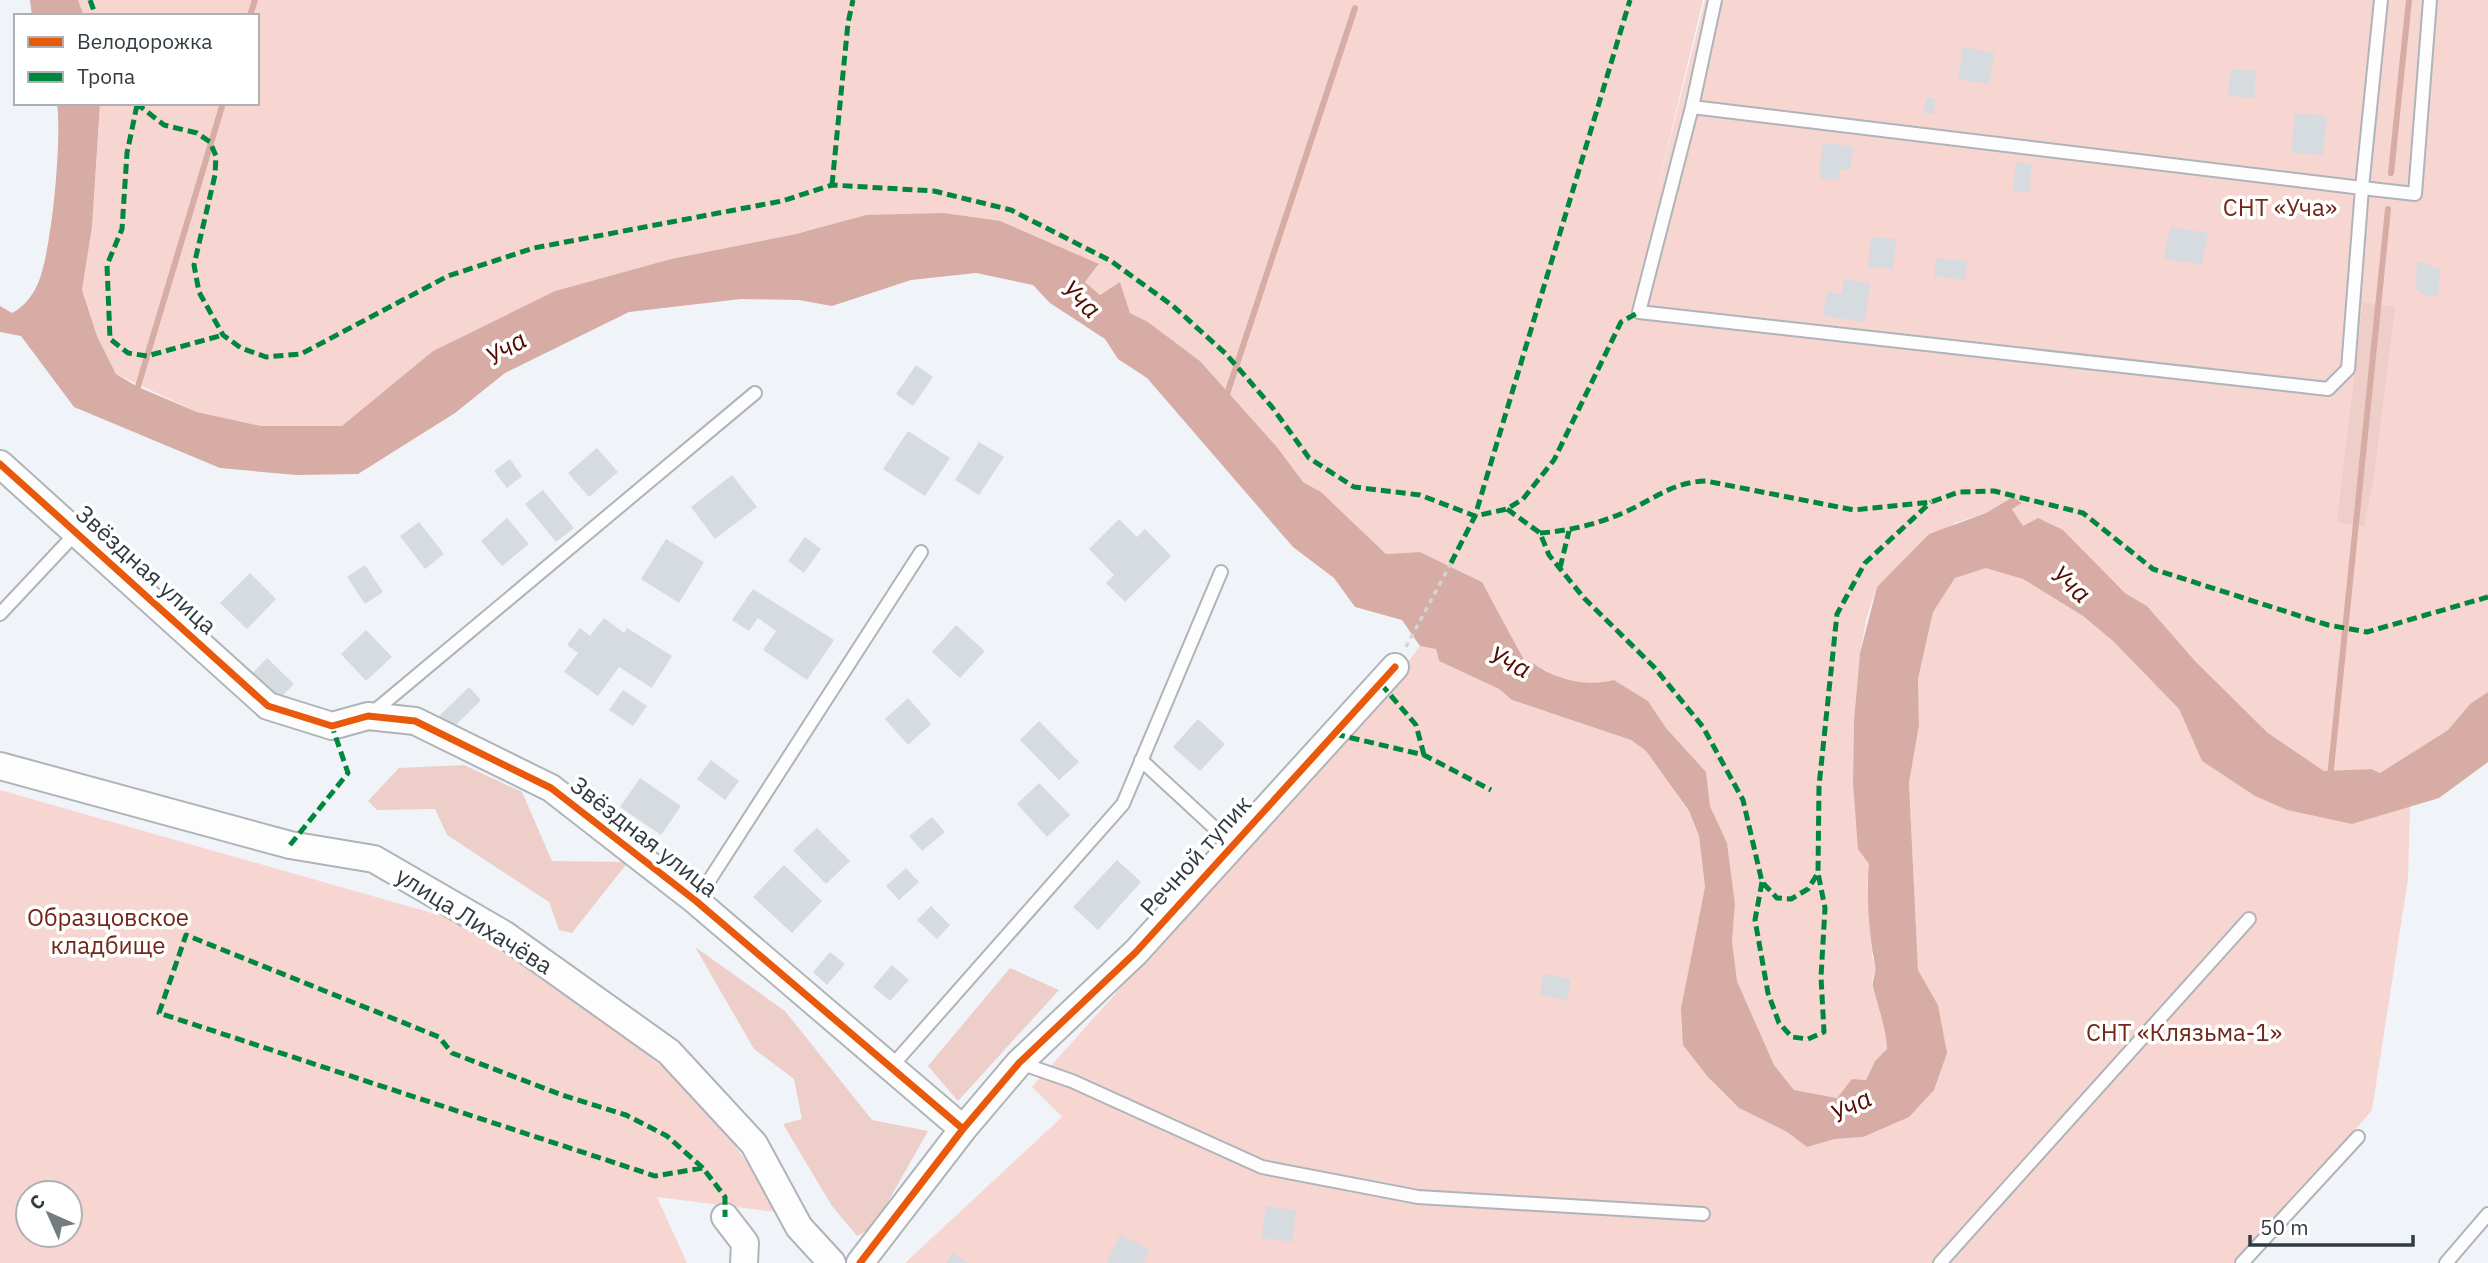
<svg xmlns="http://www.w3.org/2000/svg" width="2488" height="1263" font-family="'IBM Plex Sans',sans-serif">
<rect width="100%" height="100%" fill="#f0f4f8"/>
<path fill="#f7d5d0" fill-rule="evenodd" d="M78 0H1703L1654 203 1705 0H2488V692L2470 704 2448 730 2380 773 2371 769 2324 771 2268 733 2196 662 2147 606 2125 593 2063 530 2023 526 2012 509 2022 503 2013 498 1986 513 1955 523 1877 587 1867 616 1860 653 1854 719 1853 782 1870 863 1867 887 1874 940 1872 956 1876 967 1872 981 1886 1028 1887 1049 1875 1061 1866 1080 1852 1079 1837 1098 1794 1090 1774 1065 1737 981 1732 941 1735 904 1727 843 1710 806 1706 772 1666 728 1648 701 1614 680C1593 685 1575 683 1554 675 1543 670 1536 663 1524 660L1482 582 1420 552 1386 554 1321 492 1303 482 1277 447 1200 361 1148 322 1130 313 1120 282 1100 295 1085 282 1099 265 866 215 796 234 671 259 555 291 433 351 342 427 261 426 197 412 116 374 97 336 82 290 92 227 100 103H257V16H84Z
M1986 567 2023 579 2083 616 2113 641 2179 709 2202 761 2255 796 2287 810 2352 824 2410 806 2408 879 2372 1110 2243 1263H905L1062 1117 1032 1087 1387 690 1420 646 1436 648 1439 661 1499 689 1512 700 1631 740 1646 751 1689 812 1699 836 1705 887 1681 1008 1739 1108 1787 1132 1807 1147 1835 1139 1863 1137 1938 1005 1918 970 1909 783 1919 725 1918 679 1933 612 1955 578Z
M0 790 523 939 589 1008 702 1099 783 1213 657 1197 687 1263H0ZM28 1193H70V1235H28Z"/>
<path fill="#eecec8" d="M2363 302 2395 307 2373 482 2364 526 2337 522Z
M464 765 522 792 552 861 628 862 572 933 559 930 549 902 447 835 435 809 377 810 368 801 399 768Z
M695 947 785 1011 872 1120 928 1131 873 1228 857 1236 832 1206 783 1124 802 1119 794 1079 754 1049Z
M1010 968 1059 990 958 1101 928 1066Z"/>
<path fill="#d6aca4" d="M30 0H78L84 16H32Z
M57 103H100L92 227 82 290 97 336 116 374 138 387 197 412 261 426H342L433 351 555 291 671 259 796 234 866 215 944 213 1000 221 1099 264 1085 282 1100 295 1120 282 1130 313 1148 322 1200 361 1277 447 1303 482 1321 492 1386 554 1420 552 1482 582 1524 660C1536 663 1543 671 1554 675 1575 683 1593 685 1614 680L1648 701 1666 728 1706 772 1710 806 1727 843 1735 904 1732 941 1737 981 1774 1065 1794 1090 1837 1098 1852 1079 1866 1080 1875 1061 1887 1049C1886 1026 1878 1008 1873 986 1872 978 1877 972 1875 965 1869 933 1866 896 1869 864L1858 849 1853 782 1854 720 1860 653 1877 587 1929 534 1986 513 2013 497 2022 503 2012 509 2023 526 2038 518 2063 530 2125 593 2147 606 2196 662 2268 733 2324 771 2371 769 2380 773 2448 730 2470 704 2488 692V762L2439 798 2352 824 2287 810 2255 796 2202 761 2179 709 2113 641 2083 616 2023 579 1986 568 1955 578 1933 612 1918 679 1919 725 1909 783 1918 970 1938 1005 1947 1053 1934 1090 1909 1117 1863 1137 1835 1139 1807 1147 1787 1132 1739 1108 1708 1077 1683 1045 1681 1008 1705 887 1699 836 1689 811 1646 751 1631 740 1512 700 1499 689 1439 661 1436 649 1420 646 1402 620 1355 607 1334 578 1293 547 1147 378 1118 359 1105 339 1050 303 1033 285 976 273 911 280 832 306 799 300 741 299 629 312 505 373 455 413 358 474 296 475 220 468 74 407 21 336 0 332V306L12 313C24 307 34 294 39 281 52 247 62 140 57 103Z"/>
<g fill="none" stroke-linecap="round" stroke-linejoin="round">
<path stroke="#d6aca4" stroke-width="6" d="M250 16 255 0
M2391 173 2409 0
M136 393 223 103
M1227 394 1355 8
M2330 778 2388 209"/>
</g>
<path fill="#d6dbe0" d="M1963 47 1994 53 1989 84 1958 79Z
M2231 69 2256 71 2254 98 2228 96Z
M1926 98 1935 99 1934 114 1924 113Z
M2295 113 2327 116 2323 155 2291 153Z
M1823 143 1853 146 1850 170 1840 169 1839 180 1819 178Z
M2016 162 2032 164 2029 192 2013 191Z
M2170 227 2208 233 2202 265 2164 259Z
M1871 237 1896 239 1893 269 1868 267Z
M1936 258 1967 261 1965 280 1934 276Z
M2417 261 2440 269 2438 295 2428 297 2416 289Z
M1844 279 1870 283 1865 322 1823 316 1827 292 1842 294Z
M916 365 933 377 913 406 896 394Z
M908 431 950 458 925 496 883 469Z
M979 442 1004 457 979 495 955 480Z
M597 448 618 472 589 497 568 473Z
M510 459 522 476 507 488 494 471Z
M732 475 757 507 715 539 691 507Z
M543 490 574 528 556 542 525 504Z
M507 518 529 544 502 566 481 541Z
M1119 519 1137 537 1145 529 1171 556 1125 602 1106 583 1114 575 1089 549Z
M419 522 444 554 425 569 400 536Z
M805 537 821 549 804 573 788 561Z
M666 539 704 562 679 603 641 579Z
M365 565 383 592 365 604 347 577Z
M250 573 276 599 247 629 220 603Z
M753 589 834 640 807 680 763 650 776 631 758 618 749 631 732 620Z
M604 618 624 633 627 628 672 656 652 688 619 667 598 696 564 672 578 653 567 645 580 628 590 636Z
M956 625 985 651 960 678 932 652Z
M366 630 392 657 366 681 341 654Z
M267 658 294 684 276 702 249 677Z
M469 687 481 700 451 730 438 717Z
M623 690 647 706 633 726 609 710Z
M908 698 931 724 908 745 885 719Z
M1198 719 1225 744 1200 771 1173 747Z
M1039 721 1079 762 1059 780 1020 740Z
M711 760 739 781 725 800 697 779Z
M640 778 681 806 661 835 620 807Z
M1039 783 1070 815 1047 837 1017 804Z
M932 817 945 832 922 851 909 836Z
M817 828 850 861 826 884 793 850Z
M1117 860 1141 882 1098 930 1073 907Z
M784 865 822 901 792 933 753 897Z
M906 868 919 882 899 900 886 886Z
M931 906 950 925 937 939 917 920Z
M830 952 845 964 827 985 813 972Z
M892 965 909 980 890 1001 873 987Z
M1543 974 1571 979 1567 1000 1540 995Z
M1266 1206 1296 1210 1292 1242 1261 1238Z
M1120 1235 1150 1249 1143 1263H1106Z
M953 1252 968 1263H946Z"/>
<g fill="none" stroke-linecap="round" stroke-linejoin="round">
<defs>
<path id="service" d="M1715 0 1692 107 1639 312 2328 389 2348 369 2362 188 2415 194 2430 0
M1692 107 2362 188 2381 0
M0 614 76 533
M371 714 755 393
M1141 760 1232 844
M696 901 921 552
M1020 1063 1072 1081 1262 1167 1418 1197 1703 1214
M891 1067 1123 804 1221 572
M1940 1263 2249 919
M2242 1263 2358 1137
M2446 1263 2488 1214"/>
<path id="minor" d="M0 464 268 706 332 726 368 716 415 721 551 788 696 901 963 1129
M0 766 290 845 374 859 505 935 669 1052 754 1144 799 1227 832 1263
M725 1217 745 1243 744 1263
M860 1263 963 1129 1019 1063 1136 952 1395 667"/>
</defs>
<use href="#service" stroke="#afb4b9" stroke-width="16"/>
<use href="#minor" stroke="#afb4b9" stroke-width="30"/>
<path stroke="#d3d4d6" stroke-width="3.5" stroke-dasharray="5 5" stroke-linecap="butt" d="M1406 647 1451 563"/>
<use href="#service" stroke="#fdfdfe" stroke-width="12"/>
<use href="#minor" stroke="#fdfdfe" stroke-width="26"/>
<path stroke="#00873e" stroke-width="5" stroke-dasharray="10 5" stroke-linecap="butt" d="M90 0 96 16
M136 103 164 125 197 133 210 142 216 156 215 175 194 265 199 292 223 335 241 348 266 357 301 354 448 276 534 248 782 201 832 185 934 191 1011 210 1111 261 1173 306 1226 354 1272 407 1309 458 1354 487 1420 495 1475 516 1507 509 1523 499 1554 460 1621 322 1639 312
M137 105 127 153 122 229 107 265 110 339 128 353 147 356 223 335
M832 185 848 23 853 0
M1507 509 1540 533 1549 555 1584 598 1654 667 1703 727 1743 800 1762 882 1777 898 1791 899 1808 889 1818 873 1819 786 1837 614 1865 563 1931 502
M1540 533C1569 531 1598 524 1625 512 1655 499 1672 482 1706 481L1854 510 1931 502 1959 492 1994 491 2083 513 2153 569 2328 625 2367 632 2488 597
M1451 563 1475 516 1630 0
M1560 568 1569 531
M1381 684 1416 725 1424 755
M1335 734 1424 755 1491 790
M290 845 348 773 332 726
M1762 882 1755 920 1768 993 1779 1023 1792 1037 1808 1039 1824 1032 1821 977 1825 908 1818 873
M703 1168 667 1136 626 1115 562 1095 452 1053 439 1037 186 935 159 1013 655 1176 703 1168 725 1197V1217"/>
<defs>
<path id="cycleway" d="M0 464 268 706 332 726 368 716 415 721 551 788 696 901 963 1129
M860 1263 963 1129 1019 1063 1136 952 1395 667"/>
</defs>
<use href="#cycleway" stroke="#fff" stroke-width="11"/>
<use href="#cycleway" stroke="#e8590c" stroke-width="7"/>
</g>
<g text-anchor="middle" stroke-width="7" stroke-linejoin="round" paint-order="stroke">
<g font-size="24" fill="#712719" stroke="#fff">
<text x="2280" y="216">СНТ «Уча»</text>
<text x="108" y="926">Образцовское<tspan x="108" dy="28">кладбище</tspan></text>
<text x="2184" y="1041">СНТ «Клязьма-1»</text>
</g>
<g font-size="24" fill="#323b41" stroke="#fff">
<text transform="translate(146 570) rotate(42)" y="8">Звёздная улица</text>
<text transform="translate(644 837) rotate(38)" y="8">Звёздная улица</text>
<text transform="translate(1196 856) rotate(-48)" y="8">Речной тупик</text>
<text transform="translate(474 921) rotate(32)" y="8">улица Лихачёва</text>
</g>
<g font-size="26" font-style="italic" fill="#550b00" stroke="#fff">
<text transform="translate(1081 299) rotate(43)" y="9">Уча</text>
<text transform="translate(506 348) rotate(-31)" y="9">Уча</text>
<text transform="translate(2071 584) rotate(41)" y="9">Уча</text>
<text transform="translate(1510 662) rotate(25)" y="9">Уча</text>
<text transform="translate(1851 1106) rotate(-28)" y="9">Уча</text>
</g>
</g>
<rect x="14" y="14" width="245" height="91" fill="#ffffff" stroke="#adb1b3" stroke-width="2"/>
<rect x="28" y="37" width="35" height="10" fill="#e8590c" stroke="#adb1b3" stroke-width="2"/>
<text x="77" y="49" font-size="21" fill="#323b41">Велодорожка</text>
<rect x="28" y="72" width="35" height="10" fill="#00873e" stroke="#adb1b3" stroke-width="2"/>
<text x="77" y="84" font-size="21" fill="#323b41">Тропа</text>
<g transform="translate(49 1214) rotate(315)"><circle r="33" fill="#ffffff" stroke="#adb1b3" stroke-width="2"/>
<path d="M0-5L12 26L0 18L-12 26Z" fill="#747c81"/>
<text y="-10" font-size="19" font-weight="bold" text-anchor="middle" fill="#323b41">С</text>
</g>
<path d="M2250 1235v10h163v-10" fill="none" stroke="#323b41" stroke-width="3.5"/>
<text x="2260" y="1235" font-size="21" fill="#323b41" stroke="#ffffff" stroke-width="5" paint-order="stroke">50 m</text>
</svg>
